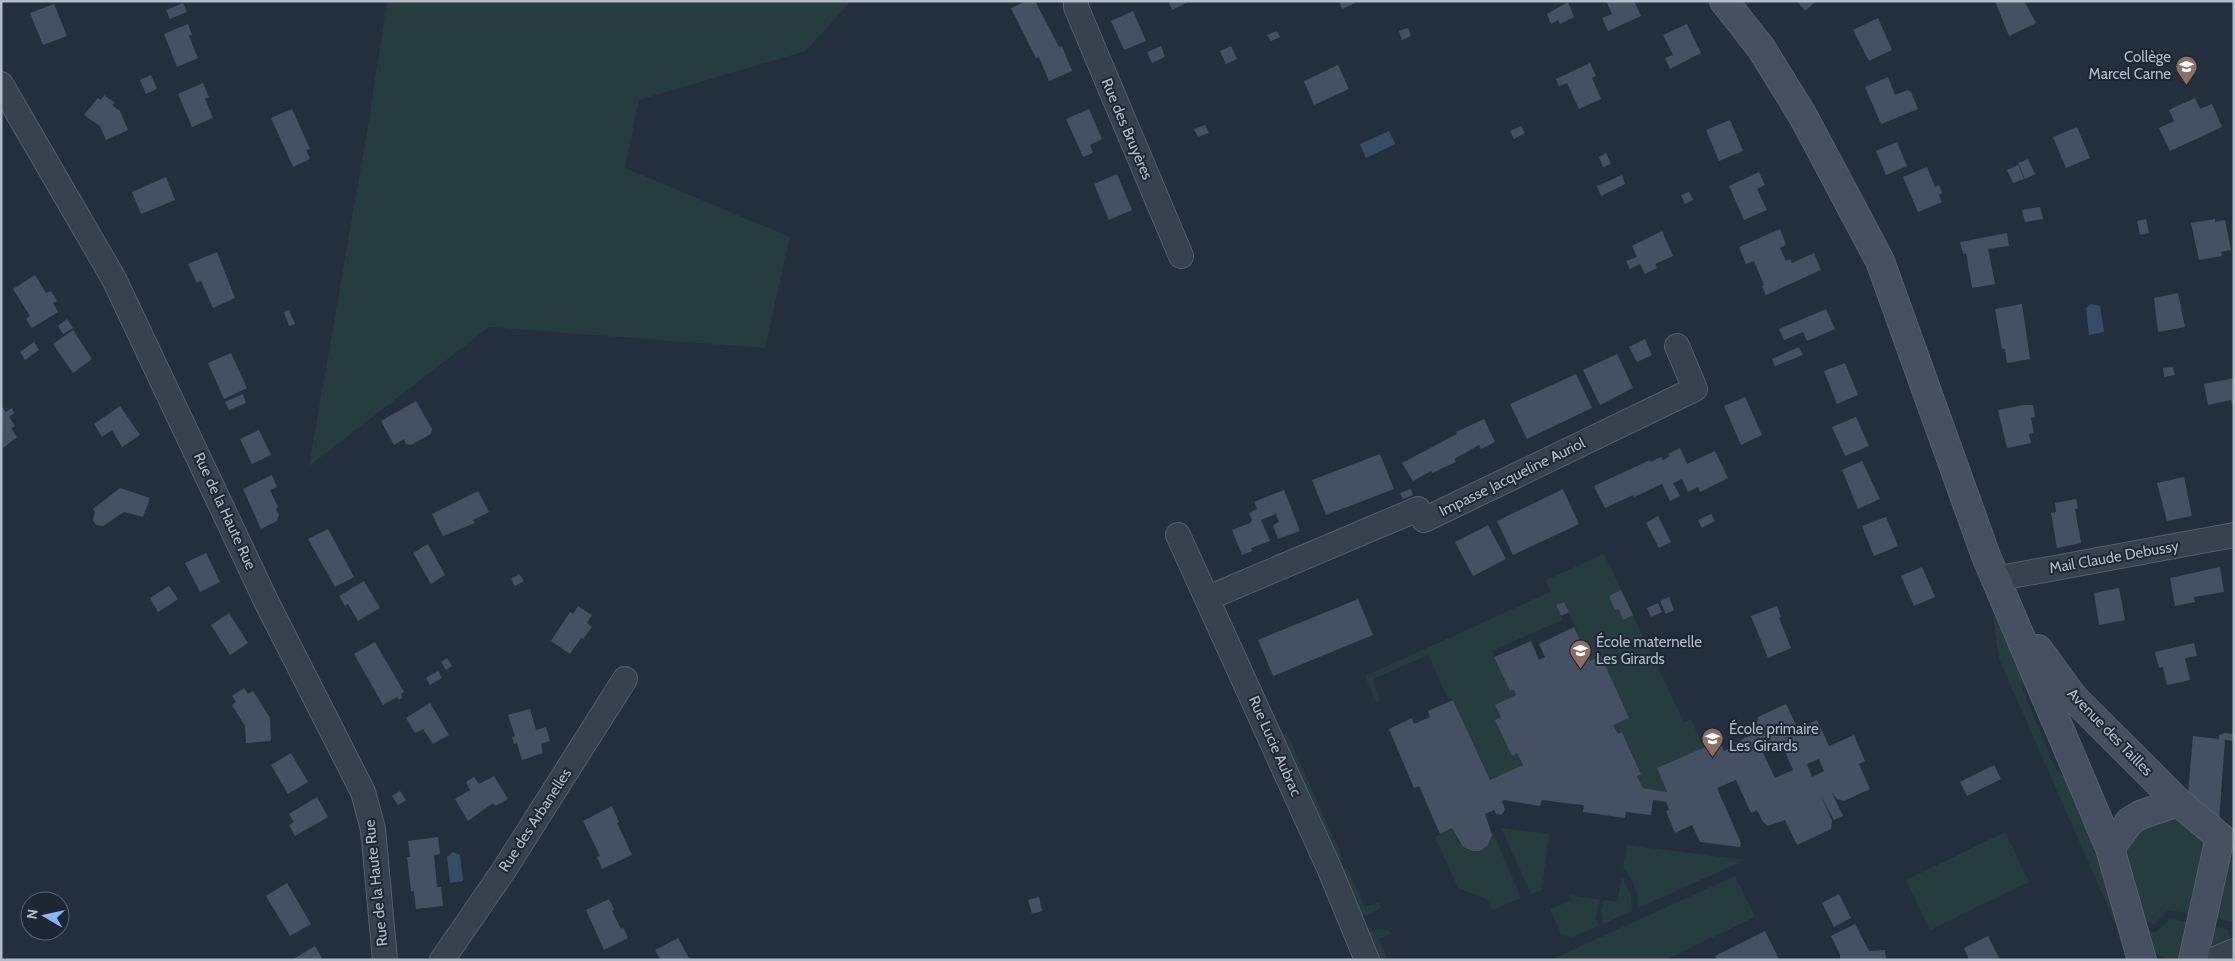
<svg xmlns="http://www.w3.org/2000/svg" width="2235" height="961" font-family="Cabin,sans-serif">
<rect width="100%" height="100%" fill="#242f3e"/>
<path fill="#263c3f" d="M387 1H851L806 51 639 100 625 168 790 237 765 348 489 327 309 466 368 126Z
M1604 554 1684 722 1691 719 1704 748 1657 768 1667 792 1643 788 1637 776 1641 773 1623 732 1618 734 1613 725 1609 727 1590 661 1564 602 1556 605 1562 620 1492 651 1510 691 1514 690 1516 695 1495 705 1501 717 1495 720 1512 755 1517 753 1523 765 1490 780 1453 700 1450 698 1448 699 1428 655 1373 679 1380 700 1376 703 1365 676 1550 592 1546 580Z
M1997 615 2025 673 2023 690 2056 769 2075 790 2123 927 2116 925 1999 659 1993 617Z
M1287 733 1343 860 1334 864 1279 736Z
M2170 818 2185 823 2198 832 2206 847 2193 914 2168 910 2154 924 2141 921C2132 894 2109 854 2137 831 2145 824 2160 822 2170 818Z
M1452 828C1455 834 1457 842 1462 846 1476 859 1493 846 1492 830L1521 898 1492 910 1487 899 1458 888 1435 837Z
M1501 828 1549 834 1542 890 1531 894Z
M2005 832 2029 882 1930 930 1906 880Z
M1627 845 1745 860 1638 908C1638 892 1634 880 1623 868Z
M2230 860H2234V918L2231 922 2212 917 2224 864Z
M1347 868 1365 907 1379 902 1381 908 1368 915H1358L1338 872Z
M1622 876 1631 896 1632 911 1603 924 1601 911 1604 900 1617 902Z
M1735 876 1755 917 1665 960H1558L1557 957Z
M1570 895 1600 900 1596 918 1599 926 1572 937 1561 934 1550 909 1572 900Z
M2170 919 2191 922 2180 958C2169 960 2162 958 2152 952L2147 931 2156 932Z
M2211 926 2227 929 2232 941 2219 945 2211 944 2208 940Z
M1377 929 1387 930 1392 933 1379 939 1388 960H1376L1365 934Z"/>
<path fill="#394c67" d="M1389 131 1395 144 1366 158 1360 144Z
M2091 304 2100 306 2104 332 2089 335 2086 308Z
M453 852 460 855 463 881 450 883 447 857Z"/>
<path fill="#455162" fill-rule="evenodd" d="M1026 1H1035L1059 47 1062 46 1072 71 1049 81 1039 57 1036 58 1011 8Z
M1168 1H1190L1172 10Z
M1339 1H1354L1355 3 1342 9Z
M1606 1H1634L1641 16 1608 31 1602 18 1612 14Z
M1797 1H1816L1805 11Z
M1995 1H2024L2036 23 2009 36Z
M1568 2 1574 17 1560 24 1558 20 1551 24 1547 14Z
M183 3 187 12 170 19 166 10Z
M54 4 67 36 43 45 30 13Z
M1133 11 1146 41 1124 50 1111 21Z
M1878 18 1892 50 1869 61 1853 30Z
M188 24 192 35 189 36 198 58 177 67 164 34Z
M1687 24 1701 53 1670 69 1665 58 1673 55 1663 35Z
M1408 28 1411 36 1402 40 1399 31Z
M1277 31 1280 37 1271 41 1267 35Z
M1161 46 1165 57 1152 63 1147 52Z
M1231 46 1237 59 1226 64 1220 51Z
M1590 63 1596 76 1592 78 1601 99 1579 109 1567 83 1559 86 1556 79Z
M1338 65 1349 89 1314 105 1304 81Z
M151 75 157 89 146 94 140 80Z
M1888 77 1895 95 1908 90 1911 92 1918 109 1881 124 1865 87Z
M203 83 209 97 205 99 213 118 192 127 178 94Z
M104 95 115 103 112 105 120 111 128 130 106 140 100 126 84 115 98 98 101 100Z
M2195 98 2200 109 2212 104 2222 127 2170 151 2159 128 2174 121 2169 110Z
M292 109 310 149 306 150 310 159 293 167 271 118Z
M1089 109 1102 139 1090 145 1093 153 1083 157 1066 119Z
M1730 120 1743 151 1719 161 1706 130Z
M1205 125 1209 133 1198 137 1194 129Z
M1521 126 1525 133 1514 139 1510 131Z
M2077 127 2090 158 2066 168 2053 137Z
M1897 142 1907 166 1886 175 1876 151Z
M1606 153 1611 164 1603 167 1599 157Z
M2028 159 2035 174 2025 179 2018 163Z
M2018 165 2024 179 2013 183 2007 170Z
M1927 167 1935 187 1939 185 1942 193 1939 195 1942 202 1918 212 1903 177Z
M1759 172 1765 185 1757 189 1767 210 1744 220 1729 186Z
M1117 174 1132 210 1109 220 1094 184Z
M1622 175 1625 184 1601 196 1597 186Z
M166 177 175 200 141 214 132 192Z
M1689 192 1693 200 1685 204 1681 195Z
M2040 207 2043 219 2025 222 2022 210Z
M2146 219 2149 233 2140 235 2137 221Z
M2215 219V222L2225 220 2231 250 2221 252 2222 256 2199 260 2191 223Z
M1780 229 1786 245 1780 248 1786 261 1790 259 1792 263 1814 253 1821 270 1766 295 1762 286 1764 285 1754 261 1746 264 1739 247Z
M1662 231 1673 256 1655 264 1657 268 1645 274 1640 264 1630 269 1626 261 1637 257 1632 246Z
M2007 233 2009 246 1988 249 1995 284 1972 288 1966 253 1963 254 1960 242Z
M217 252 235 298 213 308 201 281 197 283 188 264Z
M35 275 46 293 51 291 57 301 53 303 58 312 32 328 26 319 30 316 13 289Z
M2178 293 2185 327 2158 332 2154 298Z
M2022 304 2030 359 2007 363 2005 349H2002L1995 309Z
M1826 309 1835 329 1807 341 1803 332 1784 340 1779 329Z
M289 310 295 324 289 326 284 312Z
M67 319 73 328 63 334 58 326Z
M73 330 92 359 73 373 53 344Z
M1645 339 1652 355 1637 362 1629 347Z
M34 342 39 350 25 360 20 352Z
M1799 347 1803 355 1775 366 1772 359Z
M231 353 247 388 224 399 208 363Z
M1617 354 1633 388 1600 405 1583 370Z
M1845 363 1858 395 1837 404 1824 371Z
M2173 367 2175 375 2164 377 2163 368Z
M1576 374 1592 408 1527 439 1510 404Z
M2234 378V404H2232L2231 400 2208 405 2204 384Z
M243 394 246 403 229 410 225 402Z
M1745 397 1762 435 1741 445 1724 406Z
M416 401 432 429 431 434 411 445 406 444 404 439 394 445 381 421Z
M1 405 6 412 12 408 14 413 9 417 15 426 11 428 17 437 3 448Z
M2024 405H2033L2035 417 2031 418 2034 433 2029 434 2031 443 2007 448 1998 410Z
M120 406 140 435 122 447 112 430 102 437 94 424Z
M1856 417 1869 446 1845 456 1832 427Z
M1484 419 1495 442 1481 449 1479 445 1454 459 1456 462 1432 473 1431 471 1413 481 1402 463 1457 434 1456 432Z
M259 430 271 455 252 464 240 439Z
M1680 448 1687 464 1715 451 1728 478 1700 492 1698 487 1688 492 1682 479 1673 483 1680 496 1670 501 1662 484 1634 497 1633 495 1605 508 1594 486 1650 460 1651 462 1661 457 1663 460 1670 456 1668 454Z
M1380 454 1394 489 1326 515 1312 480Z
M1862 461 1880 499 1858 509 1842 470Z
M272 475 277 487 270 490 278 507 276 509 279 515 277 521 261 529 243 489Z
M2184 477 2192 516 2167 521 2157 483Z
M120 488 150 498 143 517 124 512 103 526 96 525 93 520 95 512 93 509Z
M1411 489 1413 495 1403 499 1400 493Z
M1563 489 1579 524 1513 555 1497 521Z
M1284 490 1300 531 1278 539 1273 525 1279 522 1276 514 1261 520 1270 541 1251 548 1252 551 1242 555 1232 530 1250 523 1252 520 1249 513 1257 509 1254 502Z
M478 491 489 512 473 520 475 523 443 536 432 514Z
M2076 499 2078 509H2075L2081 543 2057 548 2051 513 2056 512 2055 503Z
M1711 514 1715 521 1702 528 1698 520Z
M1658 516 1671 542 1659 548 1646 523Z
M1886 517 1898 546 1874 556 1862 526Z
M1488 525 1506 559 1473 576 1455 542Z
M328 529 354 577 335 587 308 539Z
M428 544 445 575 431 584 413 553Z
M206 553 220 582 200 592 185 563Z
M1922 567 1935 597 1914 606 1901 576Z
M2220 567 2224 592 2194 597 2195 602 2175 606 2170 578Z
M519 574 524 581 515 586 511 579Z
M364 581 380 608 358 621 348 604 345 606 339 596Z
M169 586 178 599 158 612 150 598Z
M2119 588 2125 620 2099 625 2094 593Z
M1621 590 1633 615 1623 620 1619 609 1615 610 1609 596Z
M1669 597 1674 610 1666 614 1660 601Z
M1358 599 1373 635 1273 676 1258 640Z
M1564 602 1569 612 1561 616 1556 605Z
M1658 603 1662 612 1651 617 1647 608Z
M578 606 592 615 587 623 592 627 583 639 581 638 570 654 551 641 570 612 573 614Z
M1777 606 1781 617 1779 618 1791 648 1768 658 1751 616Z
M229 613 248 643 230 655 211 625Z
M1574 627 1590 661 1601 656 1629 718 1613 725 1618 734 1622 732 1641 774 1637 776 1643 788 1667 792 1657 768 1719 741 1724 751 1736 746 1735 743 1760 731 1757 723 1758 717 1786 704 1798 729 1817 720 1829 746 1854 735 1865 761 1859 764 1870 789 1844 801 1837 799 1831 791 1843 816 1834 820 1821 796 1832 821 1831 829 1797 845 1785 820 1768 826 1763 822 1757 810 1751 813 1736 780 1717 788 1741 843 1740 847 1700 842 1692 825 1675 833 1666 811 1669 810 1666 802 1653 800 1651 815 1626 812 1625 818 1583 812 1584 805 1564 803 1542 800 1540 806 1504 800 1502 801 1505 810 1501 815 1496 814 1494 810 1485 814 1492 835 1488 845 1480 851H1473L1463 847 1452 828 1440 834 1419 786 1414 788 1389 729 1412 718 1414 724 1430 717 1428 711 1453 700 1490 780 1523 765 1517 753 1512 756 1495 720 1501 717 1495 705 1516 695 1514 690 1510 691 1494 657 1531 641 1539 660 1545 657 1539 644ZM1782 745 1793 770 1775 778 1763 753ZM1819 759 1824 771 1812 777 1807 764Z
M375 642 404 692 401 694 402 698 399 700 397 697 383 705 354 654Z
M2194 643 2197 656 2185 658 2190 680 2167 685 2163 667 2159 668 2155 652Z
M447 658 452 666 446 670 441 662Z
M438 671 442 678 430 685 426 678Z
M244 688 248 694 253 691 270 718 271 741 246 743 245 726 232 705 236 702 232 696Z
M430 703 449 735 433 744 423 729 415 733 406 718Z
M530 709 536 730 546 727 550 741 541 744 543 753 522 760 517 743 514 744 512 737 515 736 508 715Z
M2225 733 2234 734V741L2225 740 2219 821 2188 794 2193 736 2219 739V735Z
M291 753 308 782 288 794 271 765Z
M1994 765 2001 779 1967 796 1960 782Z
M494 776 508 799 495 806 493 803 468 821 455 799 470 790 466 782 474 777 479 784Z
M400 791 406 800 398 805 392 796Z
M317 797 328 817 295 836 289 825 294 822 289 814Z
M612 806 619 822 617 823 632 855 602 869 597 857 600 856 583 821Z
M438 837 440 854 434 855 437 887H441L443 906 416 909 414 891H411L407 857H410L408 841Z
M287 883 311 924 290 936 266 896Z
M1839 894 1851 918 1834 927 1822 903Z
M1039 897 1042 911 1032 914 1028 900Z
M609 899 614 909 612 911 621 929 623 927 628 938 604 950 586 910Z
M1855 924 1869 951 1885 950 1886 960H1840V954L1831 936Z
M1765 931 1779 959 1717 960 1715 956Z
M1988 936 2000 960H1969L1964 948Z
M678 938 690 960 660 959 655 950Z
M315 946 323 960H292Z"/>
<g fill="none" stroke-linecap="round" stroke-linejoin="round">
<defs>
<path id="street" d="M1076 1V7L1181 256
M1 84 114 279 267 603 363 792 373 829 385 960
M1178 535 1330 870 1367 960
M1995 579 2234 535
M1208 598 1418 509 1424 520 1695 389 1677 346
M442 960 504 870 625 679
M2213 960 2234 951"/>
<path id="secondary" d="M1724 1 1761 48 1803 116 1880 261 1986 556 2110 848 2142 960
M2038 649 2073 697 2178 802 2220 837 2193 960
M2110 848 2130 821 2140 815 2178 802"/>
</defs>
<use href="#street" stroke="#565f6c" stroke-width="26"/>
<use href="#secondary" stroke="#565f6c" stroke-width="30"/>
<use href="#street" stroke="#38414e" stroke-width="24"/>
<use href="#secondary" stroke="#465061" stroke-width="28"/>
</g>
<defs>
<symbol id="school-pin" viewBox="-11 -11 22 30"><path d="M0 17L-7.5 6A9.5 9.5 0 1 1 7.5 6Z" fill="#8d6e63" stroke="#1d2633"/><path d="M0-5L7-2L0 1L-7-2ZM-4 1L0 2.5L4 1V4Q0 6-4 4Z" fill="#fff"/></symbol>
</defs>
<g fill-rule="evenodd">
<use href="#school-pin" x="2174" y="54" width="25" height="34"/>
<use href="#school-pin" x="1568" y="638" width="25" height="34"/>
<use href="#school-pin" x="1700" y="726" width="25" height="34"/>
</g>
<g text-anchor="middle" stroke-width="4" stroke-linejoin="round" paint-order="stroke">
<g font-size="15" fill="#b4bcc9" stroke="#1d2633" text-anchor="start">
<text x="2171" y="62" text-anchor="end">Collège<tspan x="2171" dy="17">Marcel Carne</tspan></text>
<text x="1596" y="647">École maternelle<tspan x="1596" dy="17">Les Girards</tspan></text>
<text x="1729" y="734">École primaire<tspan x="1729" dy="17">Les Girards</tspan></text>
</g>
<g font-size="15" fill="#b4bcc9" stroke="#1d2633">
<text transform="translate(1127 129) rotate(67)" y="5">Rue des Bruyères</text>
<text transform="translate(1512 477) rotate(-26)" y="5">Impasse Jacqueline Auriol</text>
<text transform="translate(225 511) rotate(65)" y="5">Rue de la Haute Rue</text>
<text transform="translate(2114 557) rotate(-10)" y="5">Mail Claude Debussy</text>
<text transform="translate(2110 732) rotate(46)" y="5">Avenue des Tailles</text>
<text transform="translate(1275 746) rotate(66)" y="5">Rue Lucie Aubrac</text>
<text transform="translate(535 820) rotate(-57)" y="5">Rue des Arbanelles</text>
<text transform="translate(376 883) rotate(-96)" y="5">Rue de la Haute Rue</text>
</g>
</g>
<rect width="2235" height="961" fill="none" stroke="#b4bcc9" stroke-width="5"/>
<g transform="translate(45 916) rotate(279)"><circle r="24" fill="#1d2633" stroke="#59626f"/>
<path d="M0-4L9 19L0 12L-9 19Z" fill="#8ab4f8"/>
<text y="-8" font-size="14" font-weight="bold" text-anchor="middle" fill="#b4bcc9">N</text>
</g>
</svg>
